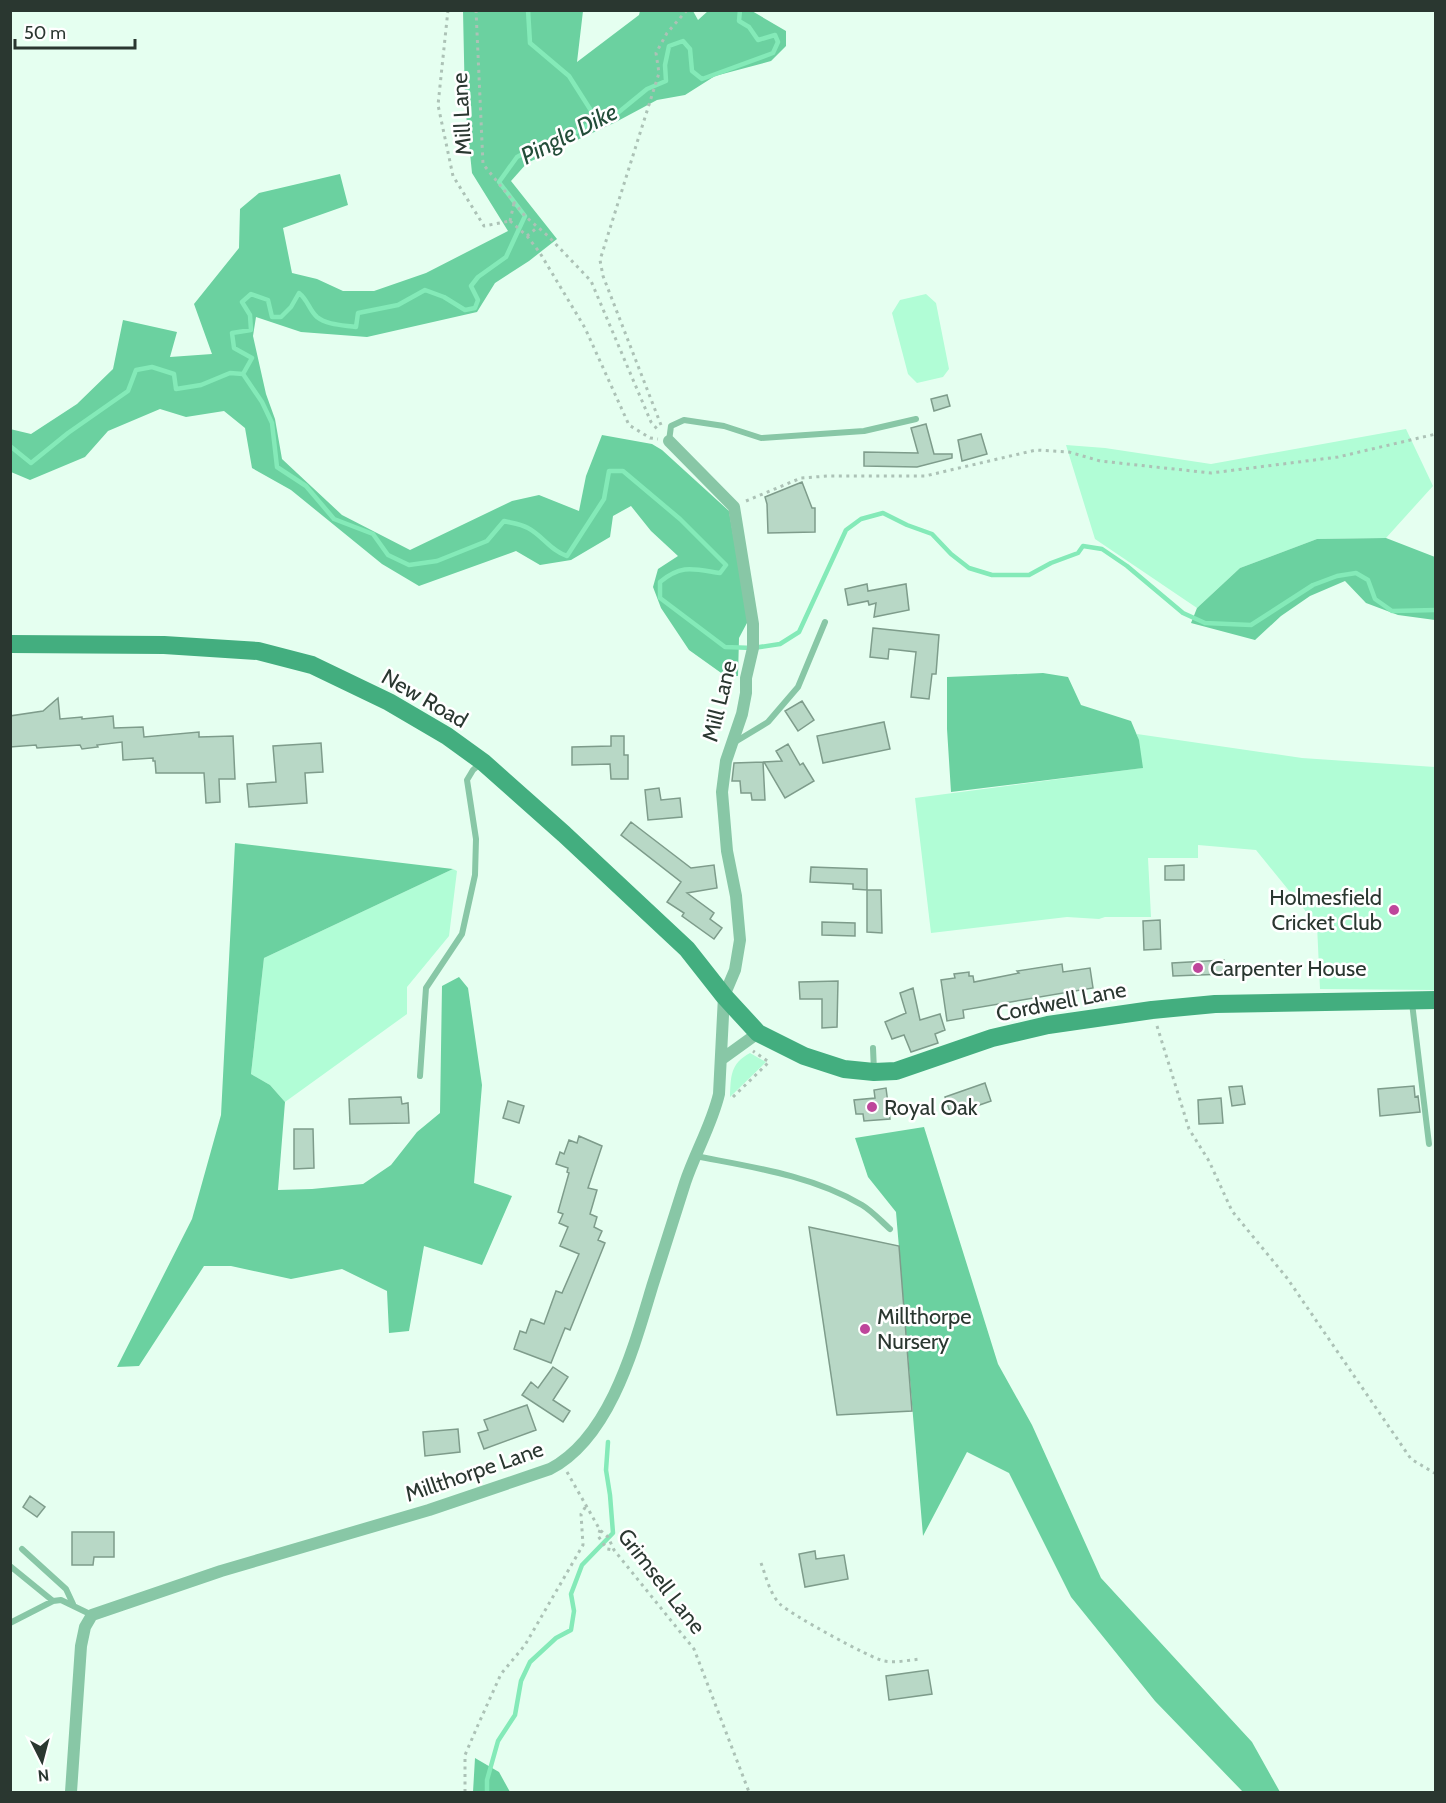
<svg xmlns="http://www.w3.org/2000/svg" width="1446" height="1803" font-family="Cabin,sans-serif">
<rect width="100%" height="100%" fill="#e5fff0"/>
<path fill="#b1fdd6" d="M926 294 936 303 949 369 943 377 917 383 908 374 892 313 900 300Z
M1406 429 1433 486 1386 538 1317 539 1240 568 1197 608 1095 539 1066 445 1105 448 1211 464Z
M1137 734 1302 758 1435 767V990L1320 989 1317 925 1256 850 1198 845V858H1148L1151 917H1105L1099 919 1067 917 931 933 915 798 1142 768Z
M453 869 457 871 449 936 407 987V1014L285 1102 270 1085 251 1074 264 958Z
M750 1053 766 1062 730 1097C731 1076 730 1064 750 1053Z"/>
<path fill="#6bd1a0" d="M463 11H583L577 62 639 15 640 11H693L698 20 708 11H752L786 31V46L771 61 715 76 685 95 657 100 614 123 527 163 511 181 557 239 529 261 495 283 477 312 367 337 301 332 256 317 253 336 266 394 275 419 282 459 342 515 410 550 512 501 539 495 579 511 586 476 602 435 652 444 662 450 729 511 748 621 739 638 738 676 724 675 689 650 661 608 653 587 658 569 678 556 651 531 631 506 613 516 610 537 571 560 540 565 516 551 419 586 382 564 291 490 252 468 245 428 224 411 186 417 160 409 108 431 85 457 30 480 11 472 10 429 31 434 77 404 113 369 123 320 177 332 170 357 212 354 194 304 239 248 240 209 259 193 340 174 348 205 283 228 292 273 317 279 343 291H374L426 273 508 231 472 173 465 104Z
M1386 538 1435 557V620L1398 615 1366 603 1345 581 1310 596 1281 616 1255 640 1191 623 1197 608 1240 568 1317 539Z
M1043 673 1068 677 1081 705 1131 721 1139 740 1143 768 951 792 947 729V677Z
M235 843 453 869 264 958 251 1074 270 1085 285 1102 278 1190 312 1189 363 1184 391 1165 417 1132 440 1113 442 986 459 977 468 988 482 1085 474 1183 512 1196 482 1265 424 1246 409 1331 389 1333 387 1291 342 1269 291 1279 231 1266H204L139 1366 117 1367 192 1219 221 1115Z
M924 1127 998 1364 1032 1425 1101 1578 1252 1742 1280 1792H1243L1155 1701 1071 1597 1009 1473 967 1452 923 1536 896 1212 868 1177 855 1138Z
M475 1758 499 1772 510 1792H473Z"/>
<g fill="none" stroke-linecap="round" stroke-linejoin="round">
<path stroke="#84eab8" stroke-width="4.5" d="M528 10 530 43 569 76 597 120
M243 374 262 402 272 423 277 467 306 486 334 519 373 534 388 555 409 565 437 561 487 541 504 521C512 523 521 524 528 528 543 536 551 551 567 556L604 499 609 471H623L680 519 726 565 720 573C693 569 682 564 660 582V598L725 647 753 648 780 644 799 632 846 530 861 519 883 513 907 525 932 534 951 554 969 568 992 575H1029L1051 563 1078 553 1083 546 1102 549 1127 566 1183 613 1205 623 1251 625 1313 585 1337 576 1356 573 1368 580 1375 599 1392 611 1436 610
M243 374 252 358 234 348 232 333 251 330 250 315 242 302 251 294 268 300 272 317H281L291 307 299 293C308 300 309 310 317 317 327 325 343 325 356 327L358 313 398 305 425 290 444 297 465 310 475 308 478 300 471 286 478 277 506 257 525 216 499 182 517 157 534 148 552 146 597 120 614 116 647 89 666 81 665 65 669 46 683 41 690 49 692 71 702 79 773 53 778 42 775 35 758 40 749 27 739 21 740 10
M10 446 31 463 68 433 128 391 136 370 152 367 174 374 176 389 201 385 230 373 243 374
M487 1792V1780L498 1741 515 1715 521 1681 530 1662 556 1638 571 1630 574 1611 571 1594 582 1565 613 1533 610 1495 606 1470 608 1442"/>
</g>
<path fill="#b8d8c6" stroke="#7e9c8b" stroke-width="1.5" d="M947 395 950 406 934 411 931 399Z
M926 424 934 454H952V458L917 467 864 466V452L918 453 911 428Z
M981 434 987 454 962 461 958 440Z
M802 482 812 508H815V532L768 533 767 504 765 497Z
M867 584 868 591 906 584 909 610 874 617 876 603 869 605 868 601 848 605 845 589Z
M873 628 939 635 936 674H932L929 699 911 697 916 652 889 649 888 659 870 657Z
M58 698 60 719 82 717V719L113 716 114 728 143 727 144 737 199 732V737L233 736 235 779H219L220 802 206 803 204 773H156L155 761H153V758L123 760 122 742 97 745 98 747 82 749 80 745 37 748 36 745 10 747V716L43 711Z
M802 701 814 720 798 731 785 711Z
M884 722 890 749 823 763 817 736Z
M611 736H624V755H628V779H611L610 764 572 765V747L611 746Z
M321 743 323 772 305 773 307 803 249 807 247 784 276 782 273 746Z
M788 744 800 765 803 763 814 781 785 798 764 762 782 761 776 751Z
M763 762 765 800H752L751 793H741L740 781H732L734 763Z
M659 788 661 800 680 798 682 817 648 820 645 790Z
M631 822 691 868 714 865 717 888 687 893 714 913 710 919 722 928 714 939 682 916 684 913 667 902 681 882 621 835Z
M1184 865V880H1165V866Z
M811 867 867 869V890L853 889V884L810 882Z
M867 890H881L882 933 867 932Z
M1160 920 1161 949 1144 950 1143 921Z
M822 922 855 923V936L822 935Z
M1224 960 1225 974 1173 976 1172 963Z
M1062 964 1063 972 1090 968 1093 988 963 1010 964 1018 947 1021 941 980 955 978 954 974 969 972V976H973L974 982 1019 973 1017 971Z
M838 981 837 1027 822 1028V999H800L799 982Z
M913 988 920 1020 940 1014 945 1030 935 1034 938 1043 911 1052 904 1035 892 1039 885 1022 906 1013 900 993Z
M985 1083 991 1101 951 1115 945 1097Z
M1242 1086 1245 1104 1232 1106 1229 1087Z
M1414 1086 1415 1097 1418 1096 1420 1112 1380 1116 1378 1089Z
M886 1088 890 1119 864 1121 863 1114H856L854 1100 875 1098 874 1090Z
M401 1097 402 1104 408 1103 409 1123 350 1124 349 1099Z
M1221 1098 1223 1123 1199 1124 1198 1100Z
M508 1101 524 1106 519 1123 503 1118Z
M294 1129H313L314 1168 294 1169Z
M579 1136 602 1146 588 1188 597 1190 590 1214 597 1217 594 1227 602 1231 598 1240 605 1243 570 1330 565 1328 551 1363 514 1349 520 1331 526 1333 531 1319 544 1324 556 1291 562 1293 579 1254 560 1246 568 1227 559 1223 563 1214 558 1212 569 1173 567 1172 568 1168 556 1164 560 1152 564 1154 569 1140 577 1143Z
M809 1227 899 1246 912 1411 837 1415Z
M553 1367 568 1377 553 1400 570 1411 563 1422 522 1395 531 1382 538 1388Z
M527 1405 536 1430 484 1449 478 1433 488 1430 484 1420Z
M458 1429 460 1452 425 1456 423 1432Z
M30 1496 45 1507 37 1517 23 1507Z
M72 1532H114V1557H94L93 1565H72Z
M815 1551 816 1559 844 1555 848 1579 805 1587 799 1554Z
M928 1670 932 1694 889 1700 886 1676Z"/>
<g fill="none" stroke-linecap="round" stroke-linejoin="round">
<path stroke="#acc2b6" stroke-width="3" stroke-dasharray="3 4.5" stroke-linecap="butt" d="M448 10 438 105 453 176 484 226 510 221
M476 10 483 164 525 216 548 236 591 281 651 422 659 431
M510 221 527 236 538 227
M510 221 514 203
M527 236 540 253 585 328 629 425 650 438 658 439
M661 425 603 276 600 260 659 73 656 53 667 33 687 10
M746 501 801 478 828 476H925L1036 450 1069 452 1100 461 1211 473 1338 457 1436 434
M1157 1026 1189 1129 1209 1161 1232 1211 1287 1278 1411 1459 1436 1474
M733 1097 769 1062 753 1051
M567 1472 600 1530 608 1537 614 1550 694 1649 749 1792
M600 1530 598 1536 607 1549 613 1550
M761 1563C766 1576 770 1595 781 1605 792 1615 870 1658 884 1661 896 1663 909 1660 921 1659
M465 1792V1755L478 1725 501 1674 525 1645 583 1545 581 1514 586 1506"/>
<path stroke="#88c7a6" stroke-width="6" d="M669 441 671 426 684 420 724 426 761 438 864 431 916 419
M735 742 768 722 798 687 825 622
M1412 1003 1429 1144
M873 1048 874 1071
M420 1076 426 988 462 934 475 875 476 839 467 780 473 770 480 764
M695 1156C751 1167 811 1175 862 1205 872 1211 881 1221 890 1229
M22 1549 66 1589 73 1604
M10 1566 53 1601
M10 1623 53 1601 61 1600 92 1615"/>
<path stroke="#88c7a6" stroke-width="12" d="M722 1059 758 1033
M71 1792 81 1646 85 1627 92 1615 221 1571 429 1510 550 1469C610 1438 634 1347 652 1287 663 1252 674 1217 685 1183 695 1153 712 1124 719 1094L724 996 735 970 740 940 736 896 727 851 722 792 726 761 742 714 746 693V678L753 648V624L734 507 669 441"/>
<path stroke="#43ae7f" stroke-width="18" d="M10 644 164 645 258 651 312 665 389 702 447 736 483 762 564 834 687 949 724 996 758 1033 804 1056 844 1069 874 1072 896 1071 992 1038 1048 1025 1152 1010 1215 1004 1436 1000"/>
</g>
<g fill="#be469b" stroke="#fff" stroke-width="2">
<circle cx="1394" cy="910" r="6"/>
<circle cx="1198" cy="968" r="6"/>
<circle cx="872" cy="1107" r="6"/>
<circle cx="865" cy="1329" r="6"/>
</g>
<g text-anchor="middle" stroke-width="5" stroke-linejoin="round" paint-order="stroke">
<g font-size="22" fill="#2a3730" stroke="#fff">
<text transform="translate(461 114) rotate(-93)" y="8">Mill Lane</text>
<text transform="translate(425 698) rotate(30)" y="8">New Road</text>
<text transform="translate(719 701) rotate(-76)" y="8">Mill Lane</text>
<text transform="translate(1061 1001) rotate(-11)" y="8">Cordwell Lane</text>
<text transform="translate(474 1471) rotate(-19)" y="8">Millthorpe Lane</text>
<text transform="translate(662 1581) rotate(52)" y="8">Grimsell Lane</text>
</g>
<g font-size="22" fill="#2a3730" stroke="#fff" text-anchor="start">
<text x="1382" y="905" text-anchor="end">Holmesfield<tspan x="1382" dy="25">Cricket Club</tspan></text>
<text x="1210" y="976">Carpenter House</text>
<text x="884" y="1115">Royal Oak</text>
<text x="877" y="1324">Millthorpe<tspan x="877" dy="25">Nursery</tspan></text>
</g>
<g font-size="24" font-style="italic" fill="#234d39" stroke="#fff">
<text transform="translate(569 134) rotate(-27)" y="8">Pingle Dike</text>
</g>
</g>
<rect width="1446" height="1803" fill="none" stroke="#2a3730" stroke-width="24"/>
<g transform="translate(42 1761) rotate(174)" stroke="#ffffff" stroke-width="4.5" paint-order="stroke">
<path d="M0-4.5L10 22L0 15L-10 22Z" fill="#2a3730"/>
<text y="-9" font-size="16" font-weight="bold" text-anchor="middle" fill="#2a3730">N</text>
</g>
<path d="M15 39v9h120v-9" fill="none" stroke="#2a3730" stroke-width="3"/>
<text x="24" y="39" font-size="18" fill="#2a3730" stroke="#ffffff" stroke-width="4.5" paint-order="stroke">50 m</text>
</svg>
